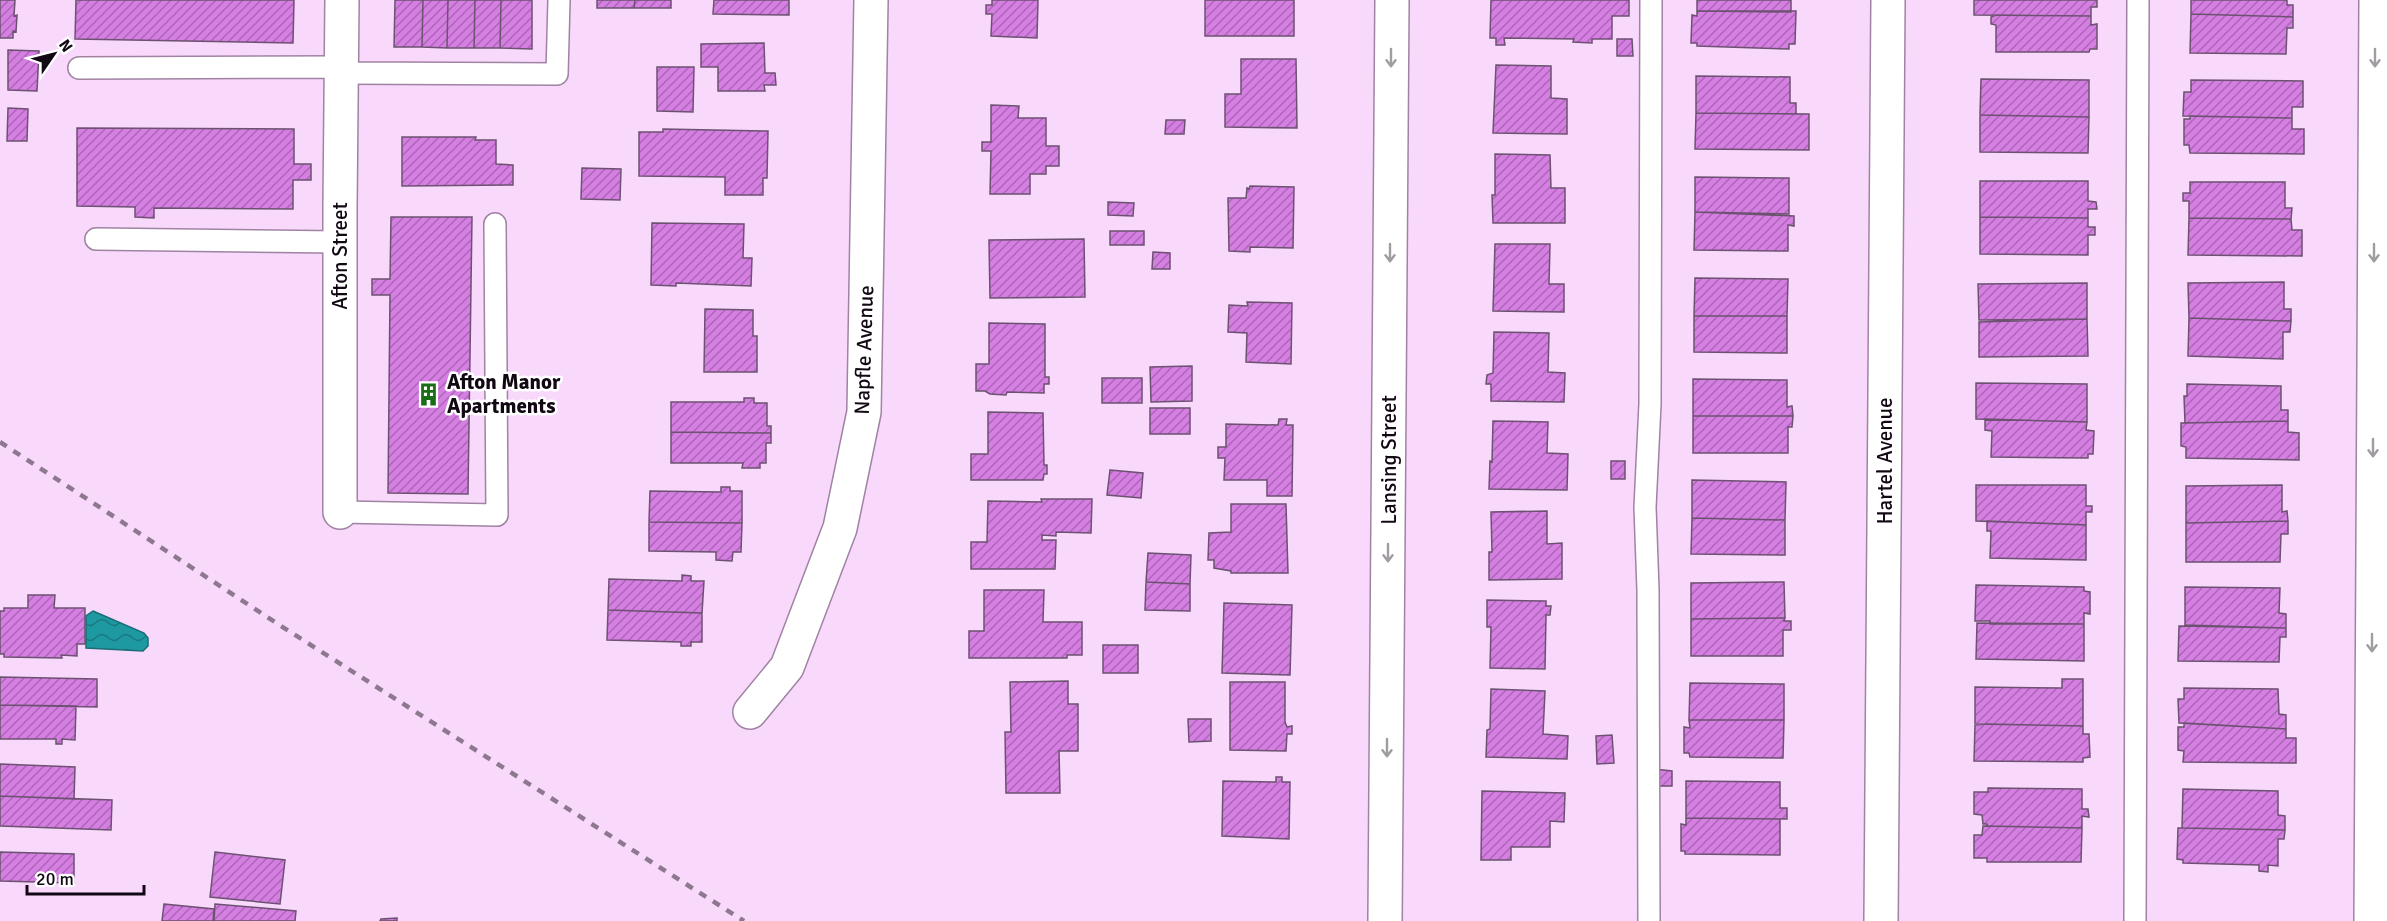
<svg xmlns="http://www.w3.org/2000/svg" width="2387" height="921" font-family="Signika,sans-serif">
<defs>
<pattern id="water-waves" width="16" height="10" patternUnits="userSpaceOnUse" patternTransform="scale(1.5)"><rect width="16" height="10" fill="#1e98a1"/><path d="M0 5q4-4 8 0t8 0" fill="none" stroke="#197a82"/></pattern>
<pattern id="building-hatch" width="6" height="6" patternUnits="userSpaceOnUse" patternTransform="scale(1.5)"><rect width="6" height="6" fill="#d67fe3"/><path d="M-1 1l2-2M0 6l6-6M5 7l2-2" fill="none" stroke="#ac66b7"/></pattern>
</defs>
<rect width="100%" height="100%" fill="#f8d9fc"/>
<path fill="url(#water-waves)" stroke="#1a6d77" stroke-width="1.5" d="M93 611 144 633 148 638V646L143 651 86 648V616Z"/>
<path fill="url(#building-hatch)" stroke="#6c5270" stroke-width="1.5" d="M0 0H15L14 16 17 15 16 32 13 31V38H0Z
M76 0H294L293 43 75 39Z
M395 0H423L422 47H394Z
M423 0H448L447 48 422 47Z
M448 0H475L474 48H447Z
M475 0H501L500 48H474Z
M501 0H532V49L500 48Z
M597 0H635L634 8H597Z
M635 0H671V8H634Z
M714 0H789V15L713 14Z
M992 0H1038L1037 38 991 36 992 14H986V5H992Z
M1205 0H1294V36H1205Z
M1491 0H1629V16H1612V39H1592V43L1573 42 1574 39 1504 38 1505 45H1496V38H1490Z
M1697 0H1791V12L1697 11Z
M1974 0H2097V7H2091V16L1974 15Z
M2191 0H2287V5H2293V17L2191 14Z
M1697 11H1796L1795 44H1789V49L1697 46V43H1691L1692 15 1697 16Z
M2191 14 2293 17V28H2287L2286 54 2190 53Z
M1996 15 2091 16V25L2097 24V49H2090L2089 52H1996V25L1991 24V17Z
M1617 39H1632L1633 56H1617Z
M764 43 765 73H775L776 85H764L765 91H718V67H701V44Z
M8 50 39 51 37 91 8 90Z
M1241 59H1296L1297 128 1225 127V94H1241Z
M1496 65 1551 66V98L1567 99V134L1493 133Z
M657 67H694L693 112 657 111Z
M1696 76 1790 77V103H1796V114L1696 113Z
M1981 79 2089 80V117L1980 115Z
M2191 80 2303 81V107H2292V118L2183 116 2184 92H2191Z
M991 105 1019 106 1018 118H1046V146H1059V166H1046V174H1030V194H990L991 151H982V142H991Z
M8 108 28 109 27 141H7Z
M1696 113 1809 114V150L1695 149Z
M1980 115 2089 117 2088 153 1980 152Z
M2190 116 2292 118V129H2304V154L2190 153 2189 145H2184V119H2190Z
M1166 120H1185L1184 134H1165Z
M77 128 294 129V164H311V180H293V209L154 208V218L135 217V207L77 206Z
M663 129 768 131 767 178H763V195H725V177L639 176V132H663Z
M402 137H476L475 140H496V164L513 165V185L402 186Z
M1495 154 1550 155 1551 188H1565V223H1493L1492 195H1495Z
M582 168 621 169 620 200 581 199Z
M1695 177 1789 178V214L1695 212Z
M1980 181H2088V201L2096 202 2097 209H2088V218L1980 217Z
M2190 182H2285V208H2292L2291 219 2189 218V201H2183V193H2190Z
M1250 186 1294 187 1293 248 1250 247V252L1229 251 1228 198H1246L1247 188 1249 189Z
M1108 202 1134 203 1133 216 1108 215Z
M1695 212 1794 216V226L1788 225V251L1694 250Z
M391 217H472L468 494 388 493 390 295H372V279H390Z
M1980 217 2088 218V227H2095V235H2088V255L1980 254Z
M2189 218 2291 219 2292 230H2302V256L2188 255Z
M652 223 744 224 743 258H752L751 286 676 283V286L651 285Z
M1110 231H1144V245H1110Z
M1084 239 1085 297 990 298 989 240Z
M1495 244H1550L1549 284H1564V312L1493 311Z
M1153 252 1170 253V269H1152Z
M1695 278 1788 279 1787 316H1694Z
M2284 282V309H2291V321L2189 318 2188 283Z
M2087 283V319L1979 320 1978 284Z
M1247 302 1292 303 1291 364 1246 362 1247 333 1228 332 1229 305 1248 306Z
M705 309 753 310V336H757V372H704Z
M1694 316H1787V353L1694 352Z
M2189 318 2291 321 2290 332H2283V359L2188 356Z
M2087 319 2088 356 1979 357V322Z
M989 323 1045 324V377H1049V384H1044V393L1007 392 1006 395 990 394 985 391H976V364H989Z
M1494 332 1549 333 1548 372 1565 373 1564 402 1491 401V384H1486L1487 375 1493 373Z
M1192 366V401L1151 402 1150 367Z
M1102 378H1142V403H1102Z
M1693 379 1787 380V407L1792 406 1793 416H1693Z
M1976 383 2087 384V422L1976 419Z
M2187 384 2281 386V410H2288V421L2185 423 2184 396H2187Z
M744 398H754V403H767V426H771V433L671 432V402H744Z
M1150 408H1190V434H1150Z
M988 412 1043 413 1044 465H1047V474H1044L1043 480H971V454H988Z
M1693 416H1793L1792 427H1788V453H1693Z
M1279 419H1287L1286 425H1293L1292 496H1267V480H1224L1225 458H1218V447H1226V424L1278 425Z
M1985 419 2087 422 2086 430 2094 431 2093 454H2088V458L1991 457 1992 431 1985 430Z
M1493 421 1548 422 1547 453 1568 454 1567 490 1489 489 1490 461 1492 462Z
M2288 421V432L2299 433V460L2186 458V447L2181 446V423Z
M671 432 771 433V443H766V463H760V468H742L743 463H671Z
M1611 461H1625V479H1611Z
M1110 470 1143 473 1141 498 1107 495Z
M1692 480 1786 482 1785 520 1692 518Z
M1976 485H2086V506H2092V512H2086V525L1976 521Z
M2282 485V512L2287 511 2288 521 2186 523V486Z
M721 487H730V491H742V523L649 522 650 491 721 492Z
M1041 499H1092L1091 533 1056 532V536L1042 535V540H1056L1055 569H971V542H987L988 501 1042 502Z
M1231 504H1286L1288 573H1231V571L1214 568V560H1208L1209 533 1231 532Z
M1547 511V544L1562 543V579L1489 580V552H1492L1491 512Z
M1692 518 1785 520V555L1691 554Z
M1987 521 2086 525V560L1990 558 1991 531H1987Z
M2288 521V534H2281L2280 562H2186V523Z
M649 522 742 523 741 552H733L732 561 716 560V552L649 551Z
M1148 553 1191 555 1190 584 1146 582Z
M682 575 691 576V581H704L702 613 608 610 609 579 682 581Z
M1146 582 1190 584V611L1145 610Z
M1784 582 1785 618 1691 619V583Z
M1976 585 2084 587V591L2090 592V614L2084 613V624H1990V621H1975Z
M2185 587 2280 588 2279 613 2286 614V628L2185 625Z
M984 590H1044L1043 622H1082V655H1067V658H969V631H984Z
M28 595H55L54 608H85V644H77V656L61 655 62 658 4 657V654H0V611H4V608H28Z
M1487 600 1546 601V606H1551L1550 615H1546L1545 669 1490 668 1491 627H1487Z
M1224 603 1292 605 1290 675 1222 673Z
M608 610 702 613V642H691V646H681V642L607 640Z
M1785 618 1784 621H1791V630H1783V656H1691V619Z
M1977 623 2084 624V661L1976 659Z
M2179 626 2286 628V637H2280L2279 662 2178 661Z
M1103 645H1138V673H1103Z
M0 677 97 679V707L0 705Z
M2062 679H2083V726L1975 724V687L2062 688Z
M1068 681V704H1078V751H1059L1060 793H1006L1005 732H1011L1010 682Z
M1230 682H1285V722L1287 727 1292 726V734H1287L1286 751 1230 750Z
M1690 683 1784 684V720H1689Z
M2184 688 2278 689 2279 714 2286 715V729L2179 723 2178 699H2184Z
M1491 689 1545 691 1543 734 1568 736 1567 759 1486 757 1487 730 1490 729Z
M0 705 76 706 75 740 62 739V744H56V739H0Z
M1188 719H1211V741L1189 742Z
M1689 720H1784L1783 758 1690 757 1689 753H1684V727L1690 728Z
M2184 723 2286 729V738H2296V763L2183 762 2184 751 2178 750V727H2184Z
M1987 724 2083 726V734H2089L2090 757 2083 758V762L1974 761 1975 725Z
M1612 735 1614 763 1597 764 1596 736Z
M0 764 75 767 74 799 0 796Z
M1654 769 1672 771V786H1653Z
M1276 777H1282V782H1290L1289 839 1222 836 1223 781 1276 782Z
M1686 781 1780 782V808H1787V819L1686 818Z
M1988 788 2082 789V809H2088L2089 817 2082 816V828L1987 826V824H1983L1982 815 1974 814V792H1988Z
M2183 789 2278 791V815L2285 816V830L2182 828Z
M1482 791 1565 793 1564 822 1550 821V847H1511V860H1481Z
M0 796 112 800 111 830 0 826Z
M1686 818 1780 819V855L1685 854V851H1681V824L1686 825Z
M1983 826 2082 828 2081 862H1987V858H1974V835H1982Z
M2178 828H2182L2285 830 2284 839H2278V866L2268 865V872L2259 871V865L2183 863V860L2177 859Z
M0 852 74 854V883L0 881Z
M215 852 285 860 280 904 210 897Z
M164 904 214 909 213 921H162Z
M215 904 296 911 295 921H214Z
M397 918V921H380L381 919Z"/>
<g fill="none" stroke-linecap="round" stroke-linejoin="round">
<defs>
<path id="service" d="M79 68 342 67
M342 73 557 74 559 0
M96 239 339 242
M340 512 497 515 495 224
M1649 921 1648 590 1645 507 1650 404 1651 0
M2135 921 2138 0"/>
<path id="minor" d="M340 512V207L342 0
M750 712 787 667 840 528 864 412 871 0
M1385 921 1392 0
M1881 921 1888 0
M2371 921 2376 0"/>
</defs>
<use href="#service" stroke="#a083a3" stroke-width="24"/>
<use href="#minor" stroke="#a083a3" stroke-width="36"/>
<use href="#service" stroke="#fff" stroke-width="21"/>
<use href="#minor" stroke="#fff" stroke-width="33"/>
<path stroke="#8d7890" stroke-width="4.5" stroke-dasharray="8 8" stroke-linecap="butt" d="M0 442 281 626 744 921"/>
</g>
<defs><path id="oneway-shaft" d="M-6 0H5M1.5-3L5.5 0L1.5 3" fill="none" stroke-width="1.6" stroke-linecap="round" stroke-linejoin="round" transform="scale(1.5)"/></defs>
<g stroke="#a09ca1">
<use href="#oneway-shaft" transform="translate(1391 58) rotate(90)"/>
<use href="#oneway-shaft" transform="translate(2375 58) rotate(90)"/>
<use href="#oneway-shaft" transform="translate(1390 253) rotate(90)"/>
<use href="#oneway-shaft" transform="translate(2374 253) rotate(90)"/>
<use href="#oneway-shaft" transform="translate(2373 448) rotate(90)"/>
<use href="#oneway-shaft" transform="translate(1388 553) rotate(90)"/>
<use href="#oneway-shaft" transform="translate(2372 643) rotate(90)"/>
<use href="#oneway-shaft" transform="translate(1387 748) rotate(90)"/>
</g>
<defs>
<symbol id="building-bare" viewBox="-9 -9 18 18"><path d="M-4-6H4V6H1V3H-1V6H-4ZM-2.5-4.3h1.7v1.8h-1.7ZM.8-4.3h1.7v1.8H.8ZM-2.5-1h1.7V.8h-1.7ZM.8-1h1.7V.8H.8Z" fill="#196d14" stroke="#fff" stroke-width="2.5" paint-order="stroke"/></symbol>
</defs>
<g fill-rule="evenodd">
<use href="#building-bare" x="412" y="378" width="33" height="33"/>
</g>
<g text-anchor="middle" stroke-width="5" stroke-linejoin="round" paint-order="stroke">
<g font-size="21" fill="#120814" stroke="#fff">
<text transform="translate(340 256) rotate(-90)" y="7">Afton Street</text>
<text transform="translate(864 350) rotate(-88)" y="7">Napfle Avenue</text>
<text transform="translate(1389 460) rotate(-90)" y="7">Lansing Street</text>
<text transform="translate(1885 461) rotate(-90)" y="7">Hartel Avenue</text>
</g>
<g font-size="21" font-weight="bold" fill="#120814" stroke="#fff" text-anchor="start">
<text x="447" y="389">Afton Manor<tspan x="447" dy="24">Apartments</tspan></text>
</g>
</g>
<g transform="translate(54 54) rotate(55)" stroke="#ffffff" stroke-width="4.5" paint-order="stroke">
<path d="M0-4.5L10 22L0 15L-10 22Z" fill="#120814"/>
<text y="-9" font-size="16" font-weight="bold" text-anchor="middle" fill="#120814">N</text>
</g>
<path d="M27 885v9h117v-9" fill="none" stroke="#120814" stroke-width="3"/>
<text x="36" y="885" font-size="18" fill="#120814" stroke="#ffffff" stroke-width="4.5" paint-order="stroke">20 m</text>
</svg>
